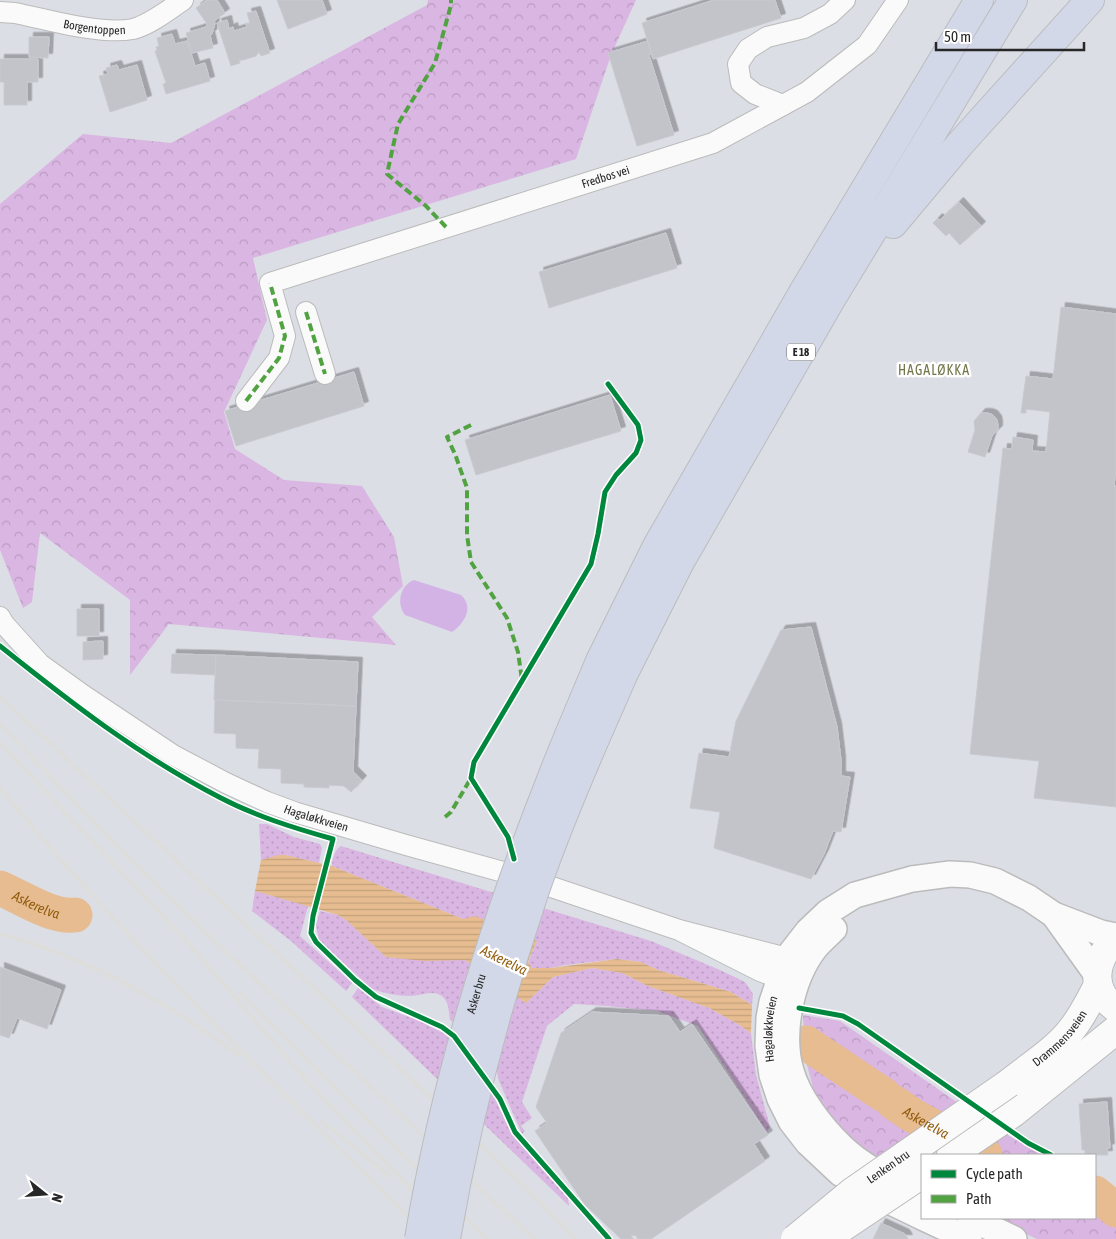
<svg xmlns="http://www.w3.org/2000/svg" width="1116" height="1239" font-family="'Asap Condensed',sans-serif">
<defs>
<pattern id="grass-dots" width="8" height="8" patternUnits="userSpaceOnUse" patternTransform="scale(1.25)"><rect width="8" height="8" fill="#dab6e2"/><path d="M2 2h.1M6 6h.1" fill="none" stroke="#bb9cc2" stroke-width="1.8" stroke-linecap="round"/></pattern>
<pattern id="forest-crowns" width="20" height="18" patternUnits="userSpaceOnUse" patternTransform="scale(1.25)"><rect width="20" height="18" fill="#dab6e2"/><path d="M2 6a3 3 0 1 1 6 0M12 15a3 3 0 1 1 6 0" fill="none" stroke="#bb9cc2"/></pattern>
<pattern id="water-rules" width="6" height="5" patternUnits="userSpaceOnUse" patternTransform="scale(1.25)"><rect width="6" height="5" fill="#e6bc90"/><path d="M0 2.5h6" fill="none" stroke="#c5a27c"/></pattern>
<filter id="shadow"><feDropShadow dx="4.5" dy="-4.5" stdDeviation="0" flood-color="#0004"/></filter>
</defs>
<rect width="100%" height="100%" fill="#dcdee5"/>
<path fill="url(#grass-dots)" d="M259 824H267L294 837 320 844 322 848 319 863 285 855 261 860Z
M341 846 651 941 720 970 745 982 753 994 752 1005 731 992 658 970 641 962 617 959 566 965 551 968H532L528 963 537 941 463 919 332 866C332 859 335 849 341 846Z
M255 891 308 906 300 936 352 983 346 991 291 941 252 911Z
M320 911 338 915 346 920 386 957 465 960 526 1003 553 977 592 968 622 973 648 986 709 1008 738 1024 751 1033 756 1075 770 1127 767 1132 698 1026 657 1011 607 1006 574 1004 547 1026 522 1102 532 1118 521 1126 525 1131 522 1134 499 1081 493 1054 478 1037 450 1020C449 1014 449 1003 444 998 434 988 422 996 410 996 397 996 384 993 372 989L319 940 316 925Z
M358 988 382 1007 420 1021 445 1034 494 1097 511 1133 568 1198 569 1206 352 997Z"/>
<path fill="url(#forest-crowns)" d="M428 0H636L611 55 576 159 253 258 267 320 224 412 235 449 284 480 362 486 394 537 403 586 372 617 396 645 169 624 130 675V600L40 533 32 602 23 608 0 550V204L83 134 171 143 427 5Z
M803 1015 840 1021 961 1105 881 1161 837 1128 814 1091 805 1058Z
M1006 1134 1043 1155H977Z
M1095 1185 1116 1197V1239H1037L992 1218H1095Z"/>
<path fill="#d3b3e6" d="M414 580 461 595C474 607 465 623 452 632L405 615C396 604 400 585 414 580Z"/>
<path fill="url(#water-rules)" d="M279 855H285L332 866 463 919 475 916 537 941 528 962 532 968H551L617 959 641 962 658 970 731 992 752 1005 751 1033 738 1024 709 1008 648 986 622 973 592 968 553 977 526 1003 465 960 424 961 386 957 346 920 338 915 255 891 261 860Z"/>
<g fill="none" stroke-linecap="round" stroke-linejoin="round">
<g stroke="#e6bc90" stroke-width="35">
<path id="s1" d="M0 888C21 897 52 918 75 915"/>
<path d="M806 1043 884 1095"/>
<path id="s2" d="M893 1102 912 1115 985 1155"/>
<path d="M1095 1193 1116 1210"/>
</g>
</g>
<path fill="#c3c4ca" stroke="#c8cad0" filter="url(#shadow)" d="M207 0H217L225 13 214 21 215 23 212 34 210 35 213 48 192 53 186 33 206 27 207 24 196 8Z
M277 0H322L327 14 288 29Z
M714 0H775L781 18 653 59 642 23Z
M256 11 270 53 261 56 259 52 256 56 243 60 239 59 240 63 231 66 217 23 227 20 229 29 233 27 234 31 247 27 246 24 250 23 247 13Z
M172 34 175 44 187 41 195 66 205 63 210 81 166 94 163 84 166 83 155 51H157L156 47 159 46 157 38Z
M29 37H49L48 58 29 57Z
M648 41 652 54 649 55 674 135 637 146 608 53Z
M0 59H38V82H27V105H4V82H0Z
M117 65 119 70 137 65 147 100 110 112 99 76 108 74 106 68Z
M959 202 981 226 960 245 949 233 946 236 933 223 938 218 940 220Z
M666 233 677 268 549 308 539 272Z
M1061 307 1116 314V468L1114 486H1116V807L1034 798 1039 761 970 754 1003 448 1012 449 1013 437 1033 440 1032 451 1046 452 1050 412 1026 409V413H1021L1026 376 1053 379Z
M354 372 364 406 236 446 225 411Z
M610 395 621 431 476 475 465 440Z
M981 413H988L993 415 997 420 998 425V430L992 436 985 457 968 452 975 430 974 421Z
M77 609H99V636H77Z
M811 627 837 727 841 760V776L850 777 841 832 833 831 824 854 811 879 714 848 720 812 690 808 699 753 729 757 736 721 781 630Z
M103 641V659L83 660V642Z
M172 654 216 655 215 675 171 673Z
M216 655 358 662 356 706 214 700Z
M215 700 356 706 353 771 362 780 351 792 344 786 329 785V788L304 787V784L281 783V769L258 768 259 749 236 748V734L214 733Z
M0 967 61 990 47 1029 17 1018 9 1038 0 1035Z
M592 1012 669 1016 680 1032 692 1024 768 1135 754 1144 765 1161 651 1239H638L634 1233 631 1235 633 1239H621L585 1205 535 1131 547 1123 536 1107 561 1033Z
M1107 1102 1110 1148 1107 1149 1108 1155H1085V1150H1082L1079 1104Z
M881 1223 905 1234 908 1239H873Z"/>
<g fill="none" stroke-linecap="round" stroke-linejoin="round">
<defs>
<g id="minor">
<path id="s3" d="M0 12 15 13C49 20 100 35 133 29 149 25 169 10 183 0"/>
<path d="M783 105 755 94 741 83 738 64 748 49 767 37 804 28 830 14 845 0"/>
<path d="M306 312 325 374"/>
<path id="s4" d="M246 401 279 358 285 336 270 283 713 143 807 92 867 45 898 0"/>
<path id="s5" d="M0 617 4 624 40 664 83 695 173 755 226 783 267 802 294 812 406 845 525 878 679 930 787 958 799 976 779 978 760 971 679 930"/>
</g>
<g id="tertiary">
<path d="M1054 915 1097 975"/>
<path d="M834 929C828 935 821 941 815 948 791 979 780 1033 791 1071 798 1097 822 1128 841 1146 863 1168 895 1182 922 1195"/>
<path id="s6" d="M922 1217 895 1204 840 1173 808 1143 791 1121 780 1099 772 1075 768 1046 769 1018 772 1002 787 958 808 931 828 912 855 895 912 879 950 874 970 875 995 881 1029 898 1054 915 1101 933 1116 936"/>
<path d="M924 1218 969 1239"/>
<path d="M970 1218 1014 1239"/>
</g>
<g id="secondary">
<path d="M1116 941C1099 952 1092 977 1102 994 1105 1000 1111 1004 1116 1008"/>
<path id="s7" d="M1009 1083C1030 1066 1056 1050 1072 1029 1083 1015 1090 1000 1098 985"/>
<path d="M951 1155 1013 1113 1116 1030"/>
</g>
<path id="motorway" d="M893 224 960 144 1090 0
M584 699 600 661 657 546 805 289 979 0
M606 714 624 673 680 562 830 301 1013 0"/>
</defs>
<use href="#minor" stroke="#bbb" stroke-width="22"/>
<use href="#tertiary" stroke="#bbb" stroke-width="28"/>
<use href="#secondary" stroke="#bbb" stroke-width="30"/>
<use href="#motorway" stroke="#bbbcbe" stroke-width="30"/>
<use href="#minor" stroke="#fafafb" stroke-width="20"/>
<use href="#tertiary" stroke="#fafafb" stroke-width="25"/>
<use href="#secondary" stroke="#fafafb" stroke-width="28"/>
<use href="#motorway" stroke="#d2d8e7" stroke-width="28"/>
<path stroke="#dddddc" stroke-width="4" d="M0 697 357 1028 528 1190 576 1239
M0 724 110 839 209 936 534 1239
M0 743 189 944 307 1081 436 1215
M0 788C132 949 283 1093 431 1239
M0 934C88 958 165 1000 238 1055
M239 992 487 1239
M322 1122 389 1175
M431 1210 462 1239"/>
<defs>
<g id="secondary-bridge">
<path id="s8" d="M795 1239 852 1192 1009 1083"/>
<path d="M825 1239 922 1174"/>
</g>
<g id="motorway-bridge">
<path id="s9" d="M419 1239C450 1052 510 873 584 699"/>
<path d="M446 1239C466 1122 496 1006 534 893 555 832 580 773 606 714"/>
</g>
</defs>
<use href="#secondary-bridge" stroke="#bbb" stroke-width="30" stroke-linecap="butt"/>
<use href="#motorway-bridge" stroke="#bbbcbe" stroke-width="30" stroke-linecap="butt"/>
<use href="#secondary-bridge" stroke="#fafafb" stroke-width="28"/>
<use href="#motorway-bridge" stroke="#d2d8e7" stroke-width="28"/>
<path stroke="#51a342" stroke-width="4" stroke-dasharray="8 4" stroke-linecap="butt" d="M446 227 426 206 387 174 398 124 435 63 451 5V0
M306 312 325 374
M246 401 279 358 285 336 270 283
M471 425 447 437 455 454 467 488V535L471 562 507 618 518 652 522 680
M445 817 451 812 471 778"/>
<defs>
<path id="cycleway" d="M0 646C70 702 138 755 219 797 255 816 294 828 333 839L313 916 311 933 316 942 355 980 376 997 442 1027 454 1036 500 1099 515 1132 609 1239
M514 859 508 837 471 778 474 762 591 564 598 534 605 492 616 475 636 453 641 440 638 425 608 384
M799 1008 843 1016 858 1024 1028 1143 1051 1155"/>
</defs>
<use href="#cycleway" stroke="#fff" stroke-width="8"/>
<use href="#cycleway" stroke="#00873e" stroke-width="5"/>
</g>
<g text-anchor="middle" stroke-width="5" stroke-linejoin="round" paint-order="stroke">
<rect fill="#fff" stroke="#686868" stroke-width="1" x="787" y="343.5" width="28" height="17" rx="4"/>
<g font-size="11" font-weight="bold" fill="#272727">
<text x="801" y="356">E 18</text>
</g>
<g font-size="12" fill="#272727" stroke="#fff">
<text dy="4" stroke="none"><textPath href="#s3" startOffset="96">Borgentoppen</textPath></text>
<text dy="4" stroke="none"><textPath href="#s4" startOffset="484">Fredbos vei</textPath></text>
<text dy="4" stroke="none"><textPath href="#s5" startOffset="380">Hagaløkkveien</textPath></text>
<text dy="4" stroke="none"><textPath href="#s9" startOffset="252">Asker bru</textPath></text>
<text dy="4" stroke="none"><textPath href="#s6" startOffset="261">Hagaløkkveien</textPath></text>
<text dy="4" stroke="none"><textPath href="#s7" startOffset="68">Drammensveien</textPath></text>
<text dy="4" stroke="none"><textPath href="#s8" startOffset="118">Lenken bru</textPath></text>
</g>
<g font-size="14" letter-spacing="1" fill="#737649" stroke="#fff">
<text x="934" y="375">HAGALØKKA</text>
</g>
<g font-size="14" font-style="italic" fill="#925d0f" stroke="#fff">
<text dy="5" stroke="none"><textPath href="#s1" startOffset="40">Askerelva</textPath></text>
<text transform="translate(504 960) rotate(26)" y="5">Askerelva</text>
<text dy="5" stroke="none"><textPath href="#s2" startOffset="39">Askerelva</textPath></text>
</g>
</g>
<rect x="921" y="1154" width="175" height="65" fill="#ffffff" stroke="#a9a9a9"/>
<rect x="931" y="1170" width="25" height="8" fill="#00873e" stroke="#a9a9a9"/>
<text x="966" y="1179" font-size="15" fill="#272727">Cycle path</text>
<rect x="931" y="1195" width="25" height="8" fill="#51a342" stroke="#a9a9a9"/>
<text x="966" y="1204" font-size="15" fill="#272727">Path</text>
<g transform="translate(45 1194) rotate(107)" stroke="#ffffff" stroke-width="4" paint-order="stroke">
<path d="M0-4L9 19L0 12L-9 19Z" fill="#272727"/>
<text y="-8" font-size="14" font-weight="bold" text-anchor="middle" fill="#272727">N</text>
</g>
<path d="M936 42v8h148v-8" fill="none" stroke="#272727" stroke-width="2.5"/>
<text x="944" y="42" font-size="15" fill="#272727" stroke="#ffffff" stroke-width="4" paint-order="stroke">50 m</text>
</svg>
